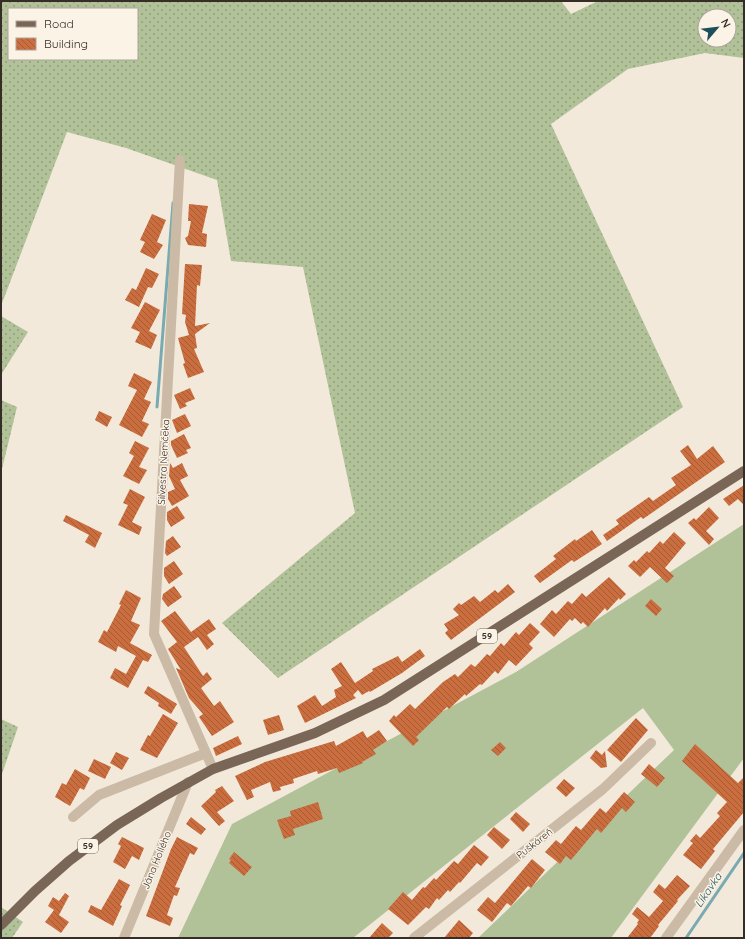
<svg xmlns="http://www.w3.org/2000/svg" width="745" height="939" font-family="Quicksand,sans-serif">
<defs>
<pattern id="grass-dots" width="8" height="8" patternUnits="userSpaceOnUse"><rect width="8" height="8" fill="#b1c299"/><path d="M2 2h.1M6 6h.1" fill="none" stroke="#919e7d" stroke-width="1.8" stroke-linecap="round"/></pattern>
<pattern id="building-back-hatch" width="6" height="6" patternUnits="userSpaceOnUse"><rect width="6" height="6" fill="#cb6e3f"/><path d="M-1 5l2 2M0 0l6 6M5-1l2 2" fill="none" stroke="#a65b35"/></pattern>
</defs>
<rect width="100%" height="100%" fill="#f3e9da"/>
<path fill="url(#grass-dots)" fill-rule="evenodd" d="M1 1H561L571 14 598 1H744V58L705 53 628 69 551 124 683 407 278 678 222 623 355 513 303 267 231 261 217 180 126 148 67 132 1 306ZM9 9H137V59H9ZM705 16H729V40H705Z
M1 316 28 332 1 375Z
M1 400 17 407 1 473Z
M1 719 18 727 1 777Z
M1 907 23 922 12 938H1Z"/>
<path fill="#b1c299" d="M744 524V758L611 938H478L674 750 643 708 353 938H178L232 824 516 672Z"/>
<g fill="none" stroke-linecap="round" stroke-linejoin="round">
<path stroke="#78aab1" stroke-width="3" d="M157 407 173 203
M686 938 744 853"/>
</g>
<path fill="url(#building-back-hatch)" d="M189 204 208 206 202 233 207 234 206 247 188 245 185 238 188 236 191 221H188Z
M152 214 166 220 157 242 163 245 154 259 140 252 145 242 140 240Z
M185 264 202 265 200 286 197 285 195 326 210 323 195 334 197 348 194 349 204 372 188 378 183 364 185 363 178 338 189 335 185 322 186 315 182 314Z
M146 268 159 274 152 288 148 287 139 307 125 300 132 288 136 290Z
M145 302 160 310 149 331 157 335 151 349 135 342 140 332 131 328Z
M134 373 152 382 144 399 151 402 142 421 149 424 142 437 119 425 137 390 128 386Z
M190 388 195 399 185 403 187 406 180 409 174 395Z
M99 411 112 417 107 427 95 420Z
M185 414 191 426 177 433 172 420Z
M184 434 191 448 186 450 188 453 177 458 171 445V441Z
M135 441 149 448 139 467 147 470 139 484 123 476 134 456 129 453Z
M688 445 697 459 713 446 725 462 643 519 641 517 607 541 603 535 619 524 616 520 649 497 653 501 676 485 671 478 691 465 680 451Z
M170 463 173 468 182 463 188 476 180 480 189 496 172 506 168 499V492L175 489 169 476Z
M744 485V505L738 499 729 506 723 499Z
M130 489 145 497 132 522 142 527 139 535 118 525 128 505 123 503Z
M177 506 185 518 171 527 167 520V512Z
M709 507 719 518 706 531 714 539 709 545 688 523 694 518 696 520Z
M66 515 102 533 95 548 85 542 89 535 63 521Z
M592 530 602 544 574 562 572 560 540 583 534 576 556 559 553 556 575 539 576 541Z
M674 532 686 543 665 568 674 576 667 583 650 567 640 577 628 566 634 560 636 562 647 551 649 553 660 541 663 544Z
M173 536 181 547 167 556 165 553 166 541Z
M174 561 183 574 169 584 164 576V568Z
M609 577 626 594 620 600 619 598 607 611 605 608 588 627 583 622 581 624 575 618 572 621 570 619 554 637 540 624 552 610 556 614 568 601 572 604 582 593 586 597Z
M508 584 515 592 451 640 445 633 448 630 444 624 459 615 453 609 459 603 461 605 474 596 480 602 495 590 498 593Z
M174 586 182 597 168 607 162 599 163 594Z
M126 590 141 598 131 621 140 625 130 643 152 655 148 662 143 660 128 688 110 678 115 668 126 674 136 656 118 646 116 652 98 642 104 630 107 632 121 605 119 604Z
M651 599 662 609 656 616 645 606Z
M175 611 191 632 209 619 216 629 207 635 214 644 207 650 198 637 184 647 203 676 207 672 212 679 201 688 214 706 220 701 234 722 212 736 199 717 203 714 189 698 176 668 181 670 168 649 177 642 161 621Z
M530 623 540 632 529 644 533 648 516 666 509 660 498 674 495 671 482 685 480 684 466 696 465 694 449 709 447 707 416 737 419 740 413 746 389 721 394 715 396 717 410 704 415 709 443 682 455 674 458 677 471 664 475 667 487 654 490 656 501 643 504 646 516 632 519 635Z
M420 649 425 656 402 673 370 692 369 691 362 695 358 690 353 695 356 698 305 723 297 706 315 695 322 706 336 697 334 690 342 686 331 669 341 662 355 683 373 671 372 669 398 656 402 662Z
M148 686 177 704 171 714 158 706 159 703 144 693Z
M163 714 178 723 157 758 140 750 148 735 150 736Z
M279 715 284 730 268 735 263 720Z
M636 718 648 730 621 762 607 750Z
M379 730 387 741 373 750 376 754 362 762 363 763 339 773 337 768 318 774 317 771 293 779 294 783 280 787 281 790 273 792 270 782 251 790 254 797 247 800 235 776 265 762 334 741 336 746 363 731 367 738Z
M238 736 242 744 216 756 213 748Z
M500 742 506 748 498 756 491 750Z
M695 744 738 783 744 777V812L713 849 715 851 701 869 683 855 693 843 690 841 696 834 700 838 720 816 717 813 727 802 682 761Z
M596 750 602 755 605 751 607 767 601 768 590 758Z
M116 752 129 758 122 770 110 763Z
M94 759 111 767 105 779 88 771Z
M649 764 665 778 657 787 641 774Z
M75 769 90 778 84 790 80 788 70 806 55 797 62 783 66 785Z
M564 779 575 788 566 797 556 788Z
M222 786 234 801 217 812 225 821 219 826 201 806 216 792 215 790Z
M624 792 635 802 626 812 622 808 601 833 597 829 571 860 566 856 560 864 545 852 556 840 561 844 576 826 581 830 600 808 606 813Z
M318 802 323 819 293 829 295 835 284 839 277 820 291 816 290 811Z
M516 812 530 824 523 832 510 819Z
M191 817 206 829 201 835 186 824Z
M494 827 510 840 502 849 487 835Z
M122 837 144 848 139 860 132 856 125 869 113 862 121 846 118 844Z
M177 837 198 848 194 855 190 853 175 887 180 888 177 896 174 895 167 915 173 918 170 926 146 916 171 849Z
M474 845 489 857 481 866 477 863 460 883 459 882 450 892 448 890 439 900 437 898 429 909 426 907 408 925 388 909 403 892 412 900 423 887 425 888 434 878 436 880 454 861 458 864Z
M234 852 252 867 244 876 229 863 231 860 229 859Z
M532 859 545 870 531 888 528 886 511 906 507 903 492 922 477 910 488 897 495 903Z
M677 875 690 886 677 900 678 901 658 925 659 926 650 938H627L638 924 637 923 639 920 632 914 637 907 649 917 663 901 653 892 659 884 665 889Z
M119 879 130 885 120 905 122 906 113 926 88 912 91 905 101 910Z
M65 893 69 896 59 915 69 922 61 933 45 922 54 910 48 906 53 897 59 901Z
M459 920 473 933 469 938H444Z
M382 923 393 933 388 938H369Z"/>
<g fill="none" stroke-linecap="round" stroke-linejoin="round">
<path stroke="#cbbaa5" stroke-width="10" d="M180 160 154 634 213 769
M73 817 99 795 206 753
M124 938 188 782
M414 938 603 789 651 743
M666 938 744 830"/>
<path stroke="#796657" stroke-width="10" d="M1 925 35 891 69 861 117 825 161 798 213 769 315 733 384 700 744 471"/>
</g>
<g text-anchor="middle" stroke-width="3" stroke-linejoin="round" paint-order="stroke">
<g fill="#faf3e6" stroke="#726860" stroke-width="1">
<rect x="477" y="629" width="20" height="14" rx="3"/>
<rect x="78" y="839" width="20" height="14" rx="3"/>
</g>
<g font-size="9" font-weight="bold" fill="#372d27">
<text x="487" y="639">59</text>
<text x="88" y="849">59</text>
</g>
<g font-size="10" fill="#372d27" stroke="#faf3e6">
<text transform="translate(163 462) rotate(-87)" y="4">Silvestra Nemčeka</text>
<text transform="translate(534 843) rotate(-38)" y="4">Puškáreň</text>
<text transform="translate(156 860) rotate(-68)" y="4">Jána Hollého</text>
</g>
<g font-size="11" font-style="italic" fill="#1b505a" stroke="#faf3e6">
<text transform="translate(708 890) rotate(-56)" y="4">Likavka</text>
</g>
</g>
<rect width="745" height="939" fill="none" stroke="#372d27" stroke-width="4"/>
<rect x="8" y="8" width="130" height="52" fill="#faf3e6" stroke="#aca49a"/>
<rect x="16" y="21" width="20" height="6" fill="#796657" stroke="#aca49a"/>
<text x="44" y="28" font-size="12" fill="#372d27">Road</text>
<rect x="16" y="38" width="20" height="12" fill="url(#building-back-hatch)" stroke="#aca49a"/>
<text x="44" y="48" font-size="12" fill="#372d27">Building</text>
<g transform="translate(717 28) rotate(62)"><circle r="19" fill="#faf3e6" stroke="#aca49a"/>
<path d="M0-3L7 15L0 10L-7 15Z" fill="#1b505a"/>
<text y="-6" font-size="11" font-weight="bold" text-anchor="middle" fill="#372d27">N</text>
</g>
</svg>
